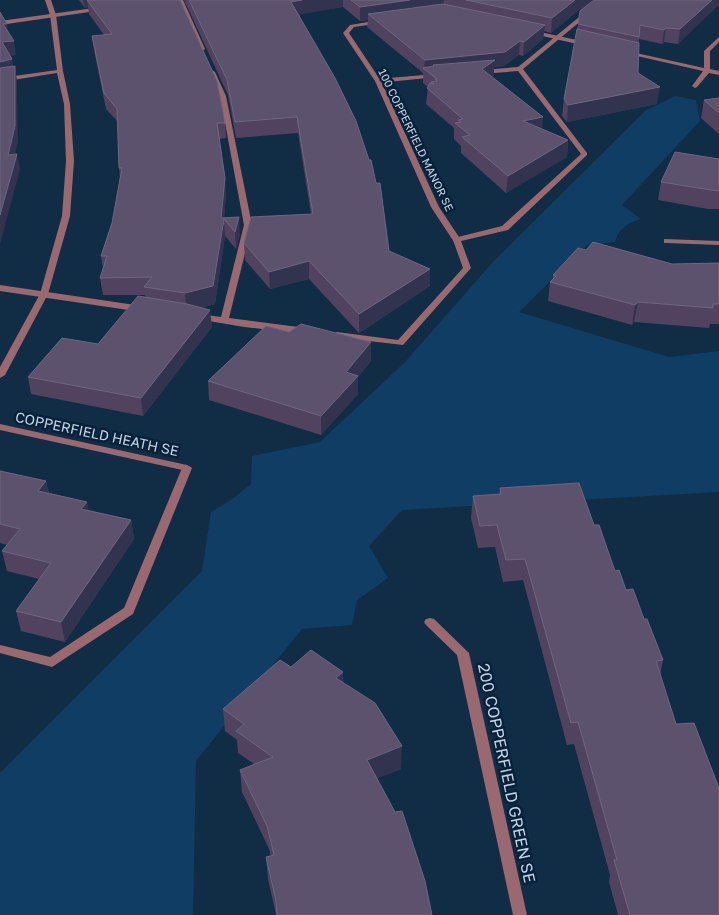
<svg xmlns="http://www.w3.org/2000/svg" width="719" height="915" font-family="'Golos Text',sans-serif">
<rect width="100%" height="100%" fill="#112c45"/>
<path fill="#0f3d64" d="M675 96 696 100 700 121 622 205 641 219C629 223 618 228 615 242L587 245 519 312 669 357 719 351V492L402 510 369 546 388 578 357 600 352 625 302 629 196 761 193 915H0V773L202 571 211 512 231 500 251 484 252 456 320 442 405 362 493 262 645 111Z"/>
<g fill="none" stroke-linecap="round" stroke-linejoin="round">
<path fill="#9a6970" fill-rule="evenodd" d="M177 0H183L205 49 204 50 199 49Z
M600 0H606L523 69 587 153V155L508 230 461 241 471 268 403 345 334 337 333 335 337 332 398 340 463 268 453 240 454 238 502 226 581 154 518 71 481 74 478 72 481 70 518 67Z
M101 7 103 8V10L0 25V21Z
M212 70 215 72 226 96 252 225 229 318 306 328 309 329 310 331 309 333C299 335 201 322 195 317L199 314 221 317 244 225 220 96 209 72Z
M435 74 438 76 437 77 378 83 375 81 378 79Z
M0 285 142 306 146 309 142 312 0 291Z
M187 465 192 468 133 614 52 667 0 653V645L50 657 124 608 182 468Z"/>
<path fill="#9a6970" fill-rule="evenodd" d="M45 0H51L56 15 63 71 70 104 74 161 70 216 48 294 5 375 0 378V367L40 294 62 216 66 161 64 104 57 73 0 82V78L57 70 50 15Z
M380 20 382 21V23L354 27 349 33 381 81 439 207 461 240 460 242H454L431 207 375 81 343 33 350 25Z
M531 30 586 42 589 44 586 46 529 33V31Z
M719 37V42L710 51V69L719 71V75L709 73 697 87 695 88 692 86 703 71 624 53 627 51 704 68V51Z
M664 239 719 241V245L667 243H664Z
M0 424 187 465 192 468 187 471 0 430Z
M430 618 434 619 469 653 527 915H513L457 655 426 625 424 622 426 619Z"/>
</g>
<path fill="#514260" d="M79 0H180L225 123 226 138 219 139 226 194 224 218 240 234 236 249 225 236 215 304 201 308 212 327 143 416 31 394 28 377 98 344 146 298 145 295H103L100 278 103 268 101 256 112 223 120 178 119 168 118 122 106 109 94 50 92 36 104 35 89 14 88 7 85 8Z
M184 0H719L678 44 664 42 662 44 639 39 638 73 657 104 567 122 562 116 564 99 581 8 551 33 544 31 543 39 523 56 519 55 504 66 494 67V75L491 77 542 129 568 140 567 157 506 193 461 153V146L454 139V128L426 104 428 87 423 83V73L367 27 368 20 360 21 343 7 299 14 389 251 430 269V286L359 333 309 279 270 289 245 260 244 243 311 214 298 133 236 138 228 95Z
M719 98V134L701 118 704 100Z
M719 159V209H708L658 200 661 182Z
M586 250 672 264 719 263V324H710L709 328 634 322 632 325 548 301 550 282 553 279V275Z
M289 332 371 342V361L358 377V394L321 435 209 400 208 381Z
M0 471 46 481 49 493 87 502 88 510 131 520 134 539 65 642 21 631 16 611 39 579 7 571 2 551 8 545 0 543Z
M500 488 594 525 615 571 644 619 663 660 660 675 719 915H618L609 882 610 875 574 744 567 745 523 580 503 582 495 547 478 548 471 518 473 496 499 495Z
M291 667 344 683 401 769 377 778 432 915H276L268 879 266 857 271 856 269 849 242 792 240 770 254 764 238 753 237 740 225 731 223 709Z"/>
<path fill="#32334f" d="M83 0H87L88 7 85 8Z
M302 0H343V7L292 16 291 2Z
M410 0H444L443 9 368 14V20L360 21V7Z
M575 0H597L581 13V8L551 33 552 18Z
M712 0H719V5L678 44 680 29Z
M3 24H7L9 38Z
M545 25 543 39 523 56 524 42Z
M666 28 664 42 662 44 664 30Z
M14 41 16 55 5 57 2 42Z
M520 41 519 55 504 66 494 67V75L481 85 433 65V73L424 69 425 60Z
M12 59 15 74 0 78V62Z
M15 66 17 81 18 142 11 171 8 155Z
M660 87 657 104 567 122 568 105Z
M543 117 542 134 523 121Z
M568 140 567 157 506 193 508 176Z
M17 154 20 170 0 244V215Z
M225 178 226 194 224 221 225 236 215 304 187 311 185 293 221 218Z
M239 217 240 234 236 249 235 232Z
M309 261V279L270 289 269 272Z
M430 269V286L359 333V314Z
M638 302 634 322 632 325 635 305Z
M210 310 212 327 143 416 141 398Z
M371 342V361L358 377V394L321 435V416L346 372Z
M46 481 50 501 38 491Z
M87 502 90 521 81 509Z
M131 520 134 539 65 642 61 622Z
M343 672 344 694 336 678Z
M402 746 401 769 367 782V760Z"/>
<path fill="#5d526e" stroke="#6e6681" d="M87 0H180L217 81 225 123H217L225 178 221 218 239 217 235 232 224 219 213 286 185 293 144 287 152 277 100 278 107 256H101L112 223 122 168H119L117 109 104 93 92 36 112 34Z
M189 0H302L291 2 335 78 356 121 369 160H371L376 183H380L389 251 430 269 359 314 309 261 269 272 244 243 251 217 313 214 297 117 235 122 227 80Z
M351 0H410L360 7Z
M466 0H575L552 18Z
M594 0H712L680 29 666 28 664 30 640 25 639 37 578 24 580 11Z
M443 4 545 25 524 42 520 41 505 52 425 60 368 14Z
M0 12 7 24H3L14 41 2 42 12 59 0 62Z
M577 29 639 43 638 73 660 87 568 105 564 99Z
M495 60 482 69 543 117 523 121 568 140 508 176 462 137 470 135 455 123 461 122 458 120 463 119 427 88 430 83 434 84 431 82 437 81 435 79H437L423 68 434 66 433 65Z
M15 66V126L8 155 17 154 0 215V68Z
M719 98V113L704 100Z
M675 152 719 159V191L711 190 661 182Z
M593 242 672 264 719 263V304H713V308L638 302 635 305 550 282 556 276 553 275 578 248 586 250Z
M138 296 187 304 210 310 141 398 28 377 62 338 98 344Z
M301 324 371 342 346 372 358 376 321 416 208 381 266 326 289 332Z
M0 471 46 481 38 491 87 502 81 509 131 520 61 622 16 611 51 563 2 551 20 529 0 524Z
M579 483 594 525H599L615 571 619 570 626 590 633 589 644 619H647L663 660 656 661 676 724 694 723 719 788V915H630L614 860H617L578 722 571 723 525 559 506 560 497 525 480 526 473 496 501 494 500 488Z
M311 650 343 672 336 678 375 703 402 746 367 760 395 812 402 811 425 881 432 915H277L276 901 266 857 274 855 267 826 240 770 273 757 236 731 244 724 223 709 280 660 291 667Z"/>
<g text-anchor="middle" stroke-width="5" stroke-linejoin="round" paint-order="stroke">
<g font-size="11" fill="#c5d5e5" stroke="#07223a">
<text transform="translate(416 140) rotate(64)" y="4">100 COPPERFIELD MANOR SE</text>
</g>
<g font-size="14" fill="#c5d5e5" stroke="#07223a">
<text transform="translate(97 434) rotate(12)" y="5">COPPERFIELD HEATH SE</text>
</g>
<g font-size="16" fill="#c5d5e5" stroke="#07223a">
<text transform="translate(507 773) rotate(78)" y="6">200 COPPERFIELD GREEN SE</text>
</g>
</g>
</svg>
